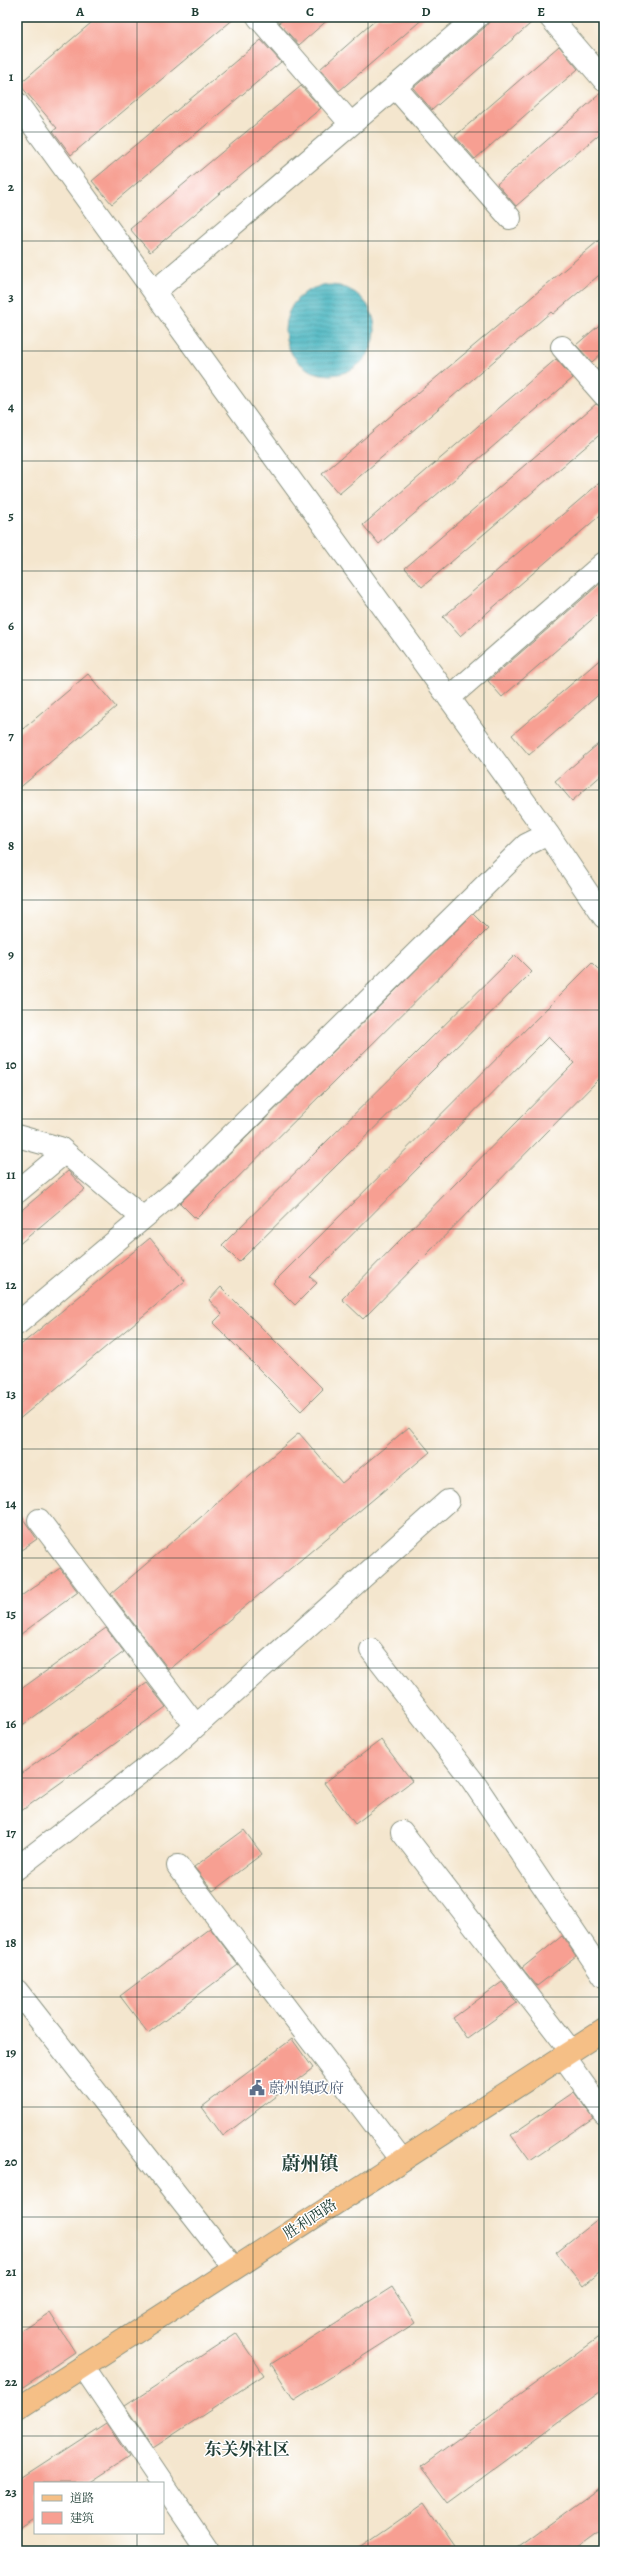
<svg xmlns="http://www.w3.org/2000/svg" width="621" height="2568" font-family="Alegreya,'Noto Serif SC',serif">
<defs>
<pattern id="water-rules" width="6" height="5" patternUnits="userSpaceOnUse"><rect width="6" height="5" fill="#46b5c0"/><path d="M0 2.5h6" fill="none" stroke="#3a949d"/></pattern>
</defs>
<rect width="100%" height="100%" fill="#fff"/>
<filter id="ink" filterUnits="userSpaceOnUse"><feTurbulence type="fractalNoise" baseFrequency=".025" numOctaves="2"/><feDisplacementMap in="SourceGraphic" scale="8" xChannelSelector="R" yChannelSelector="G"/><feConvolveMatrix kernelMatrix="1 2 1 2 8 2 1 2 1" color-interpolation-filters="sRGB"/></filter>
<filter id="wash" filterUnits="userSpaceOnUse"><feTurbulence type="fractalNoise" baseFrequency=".012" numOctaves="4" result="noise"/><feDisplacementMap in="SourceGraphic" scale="16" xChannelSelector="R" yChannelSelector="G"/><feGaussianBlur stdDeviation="0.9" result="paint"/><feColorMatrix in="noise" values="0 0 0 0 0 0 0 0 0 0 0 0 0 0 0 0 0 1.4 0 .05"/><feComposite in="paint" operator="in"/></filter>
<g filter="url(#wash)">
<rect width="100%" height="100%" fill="#f4e6ce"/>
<path fill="url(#water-rules)" stroke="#32797a" d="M285 330a45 45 0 1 1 90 0a45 45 0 1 1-90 0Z"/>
<g id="blocks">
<path fill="#f79f92" d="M98 17H236L71 155 53 131 57 128 19 84Z
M286 17H331L299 45 279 23Z
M379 17H425L339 91 320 69Z
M493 17H538L432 110 413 88 485 27Z
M261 40 281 62 112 204 92 181Z
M559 46 578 69 475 159 455 136Z
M301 86 321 108 150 252 130 229Z
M602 92H604V130L516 206 497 184Z
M604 236V271L553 314 551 312 339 494 322 474Z
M604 321V351L592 362 576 345Z
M556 359 573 378 379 544 363 525Z
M596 404 604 407V431L422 587 405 568Z
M604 479V512L460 636 443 617Z
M604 580V609L502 697 488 681Z
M604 656V690L529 755 512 735Z
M88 674 116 707 17 790V734Z
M604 739V773L572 801 555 781Z
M473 914 488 929 196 1219 180 1203Z
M515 955 532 972 239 1262 222 1245Z
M592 963 604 975V1074L363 1319 342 1299 574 1063 548 1037 310 1277 317 1283 295 1305 273 1283Z
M68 1171 85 1189 17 1246V1214Z
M150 1238 185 1281 17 1421V1348Z
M221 1287 323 1389 301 1411 213 1323 222 1314 209 1300Z
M409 1427 430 1452 169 1670 111 1594 299 1433 342 1483Z
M17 1510 37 1539 17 1553Z
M60 1568 78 1592 17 1637V1599Z
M106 1628 124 1652 17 1729V1692Z
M147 1683 166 1707 17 1814V1777Z
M381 1740 412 1781 355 1824 324 1783Z
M244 1830 262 1854 213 1891 194 1867Z
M210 1928 238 1965 148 2033 120 1996Z
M562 1936 576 1956 537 1986 522 1968Z
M502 1982 517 2003 467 2039 453 2018Z
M292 2039 313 2068 223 2136 202 2107Z
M574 2092 593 2118 530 2161 511 2135Z
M604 2214V2269L583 2286 556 2252Z
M392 2287 415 2323 294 2400 271 2364Z
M50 2313 75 2352 17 2391V2334Z
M236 2333 264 2375 153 2448 125 2406Z
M604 2333V2389L448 2503 421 2467Z
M106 2423 129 2457 89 2483H35V2518L17 2530V2481Z
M604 2485V2529L574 2551H514Z
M424 2503 457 2551H355Z"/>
</g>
</g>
<g filter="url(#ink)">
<use href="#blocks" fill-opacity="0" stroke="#8a9281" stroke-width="1"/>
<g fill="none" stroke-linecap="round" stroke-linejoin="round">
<defs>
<path id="minor" d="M258 17 351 124
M550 17 604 80
M395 87 510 218
M17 103 548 834 604 917
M154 292 477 17
M562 347 604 395
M449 698 604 563
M17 1136 60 1148 143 1218
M17 1192 65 1152
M17 1324 173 1193 526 845 548 834
M39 1520 196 1726
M371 1650 472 1780 604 1976
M402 1832 571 2051
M178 1866 402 2160
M17 1868 168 1751 448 1501
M17 1991 234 2268
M563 2056 604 2113
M83 2366 162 2483
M163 2485 208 2551"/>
<path id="major" d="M17 2409 604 2030"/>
</defs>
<use href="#minor" stroke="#8a9281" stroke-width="24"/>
<use href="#major" stroke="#8a9281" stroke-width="24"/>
<use href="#minor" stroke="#fff" stroke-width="22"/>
<use href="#major" stroke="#f5bf86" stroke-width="22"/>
</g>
</g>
<path fill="none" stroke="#1f3d34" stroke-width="1" stroke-opacity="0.55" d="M137 17V2483M253 17V2551M368 17V2551M484 17V2551M17 132H604M17 241H604M17 351H604M17 461H604M17 571H604M17 680H604M17 790H604M17 900H604M17 1010H604M17 1119H604M17 1229H604M17 1339H604M17 1449H604M17 1558H604M17 1668H604M17 1778H604M17 1888H604M17 1997H604M17 2107H604M17 2217H604M17 2327H604M17 2436H604M137 2533V2551"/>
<defs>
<symbol id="civic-bare" viewBox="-9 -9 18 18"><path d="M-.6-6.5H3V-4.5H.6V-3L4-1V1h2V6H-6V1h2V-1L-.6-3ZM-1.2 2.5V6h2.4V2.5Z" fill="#5c6f8a" stroke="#fff" stroke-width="2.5" paint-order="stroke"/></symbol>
</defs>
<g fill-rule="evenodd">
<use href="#civic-bare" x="246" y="2077" width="22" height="22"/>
</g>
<g text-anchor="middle" stroke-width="3" stroke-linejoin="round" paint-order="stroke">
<g font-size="15" fill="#4e5e75" stroke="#fff" text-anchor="start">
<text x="269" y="2093">蔚州镇政府</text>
</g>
<g font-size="15" fill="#1f3d34" stroke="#fff">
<text transform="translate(310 2219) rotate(-33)" y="5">胜利西路</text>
</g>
<g font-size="17" font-weight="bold" fill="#1f3d34" stroke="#fff">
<text x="247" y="2455">东关外社区</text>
</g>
<g font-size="19" font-weight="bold" fill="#1f3d34" stroke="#fff">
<text x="310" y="2170">蔚州镇</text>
</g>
</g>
<rect width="621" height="2568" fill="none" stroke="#fff" stroke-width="44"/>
<rect x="34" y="2482" width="130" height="52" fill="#ffffff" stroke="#a5b1ae"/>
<rect x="42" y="2495" width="20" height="6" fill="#f5bf86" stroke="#a5b1ae"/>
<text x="70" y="2502" font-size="12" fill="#1f3d34">道路</text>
<rect x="42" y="2512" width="20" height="12" fill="#f79f92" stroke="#a5b1ae"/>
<text x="70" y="2522" font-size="12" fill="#1f3d34">建筑</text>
<rect x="22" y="22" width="577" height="2524" fill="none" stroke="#1f3d34" stroke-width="1.5"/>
<g font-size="13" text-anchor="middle" font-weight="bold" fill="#1f3d34">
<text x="80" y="16">A</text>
<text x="195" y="16">B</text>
<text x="310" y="16">C</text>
<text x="426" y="16">D</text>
<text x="541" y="16">E</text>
<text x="11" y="81">1</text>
<text x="11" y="191">2</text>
<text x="11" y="301">3</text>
<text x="11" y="411">4</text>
<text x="11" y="520">5</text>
<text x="11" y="630">6</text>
<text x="11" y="740">7</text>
<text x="11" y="850">8</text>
<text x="11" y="959">9</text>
<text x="11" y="1069">10</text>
<text x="11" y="1179">11</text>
<text x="11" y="1289">12</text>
<text x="11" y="1398">13</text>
<text x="11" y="1508">14</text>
<text x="11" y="1618">15</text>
<text x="11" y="1728">16</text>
<text x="11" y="1837">17</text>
<text x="11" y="1947">18</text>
<text x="11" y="2057">19</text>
<text x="11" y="2166">20</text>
<text x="11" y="2276">21</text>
<text x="11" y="2386">22</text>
<text x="11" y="2496">23</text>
</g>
</svg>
